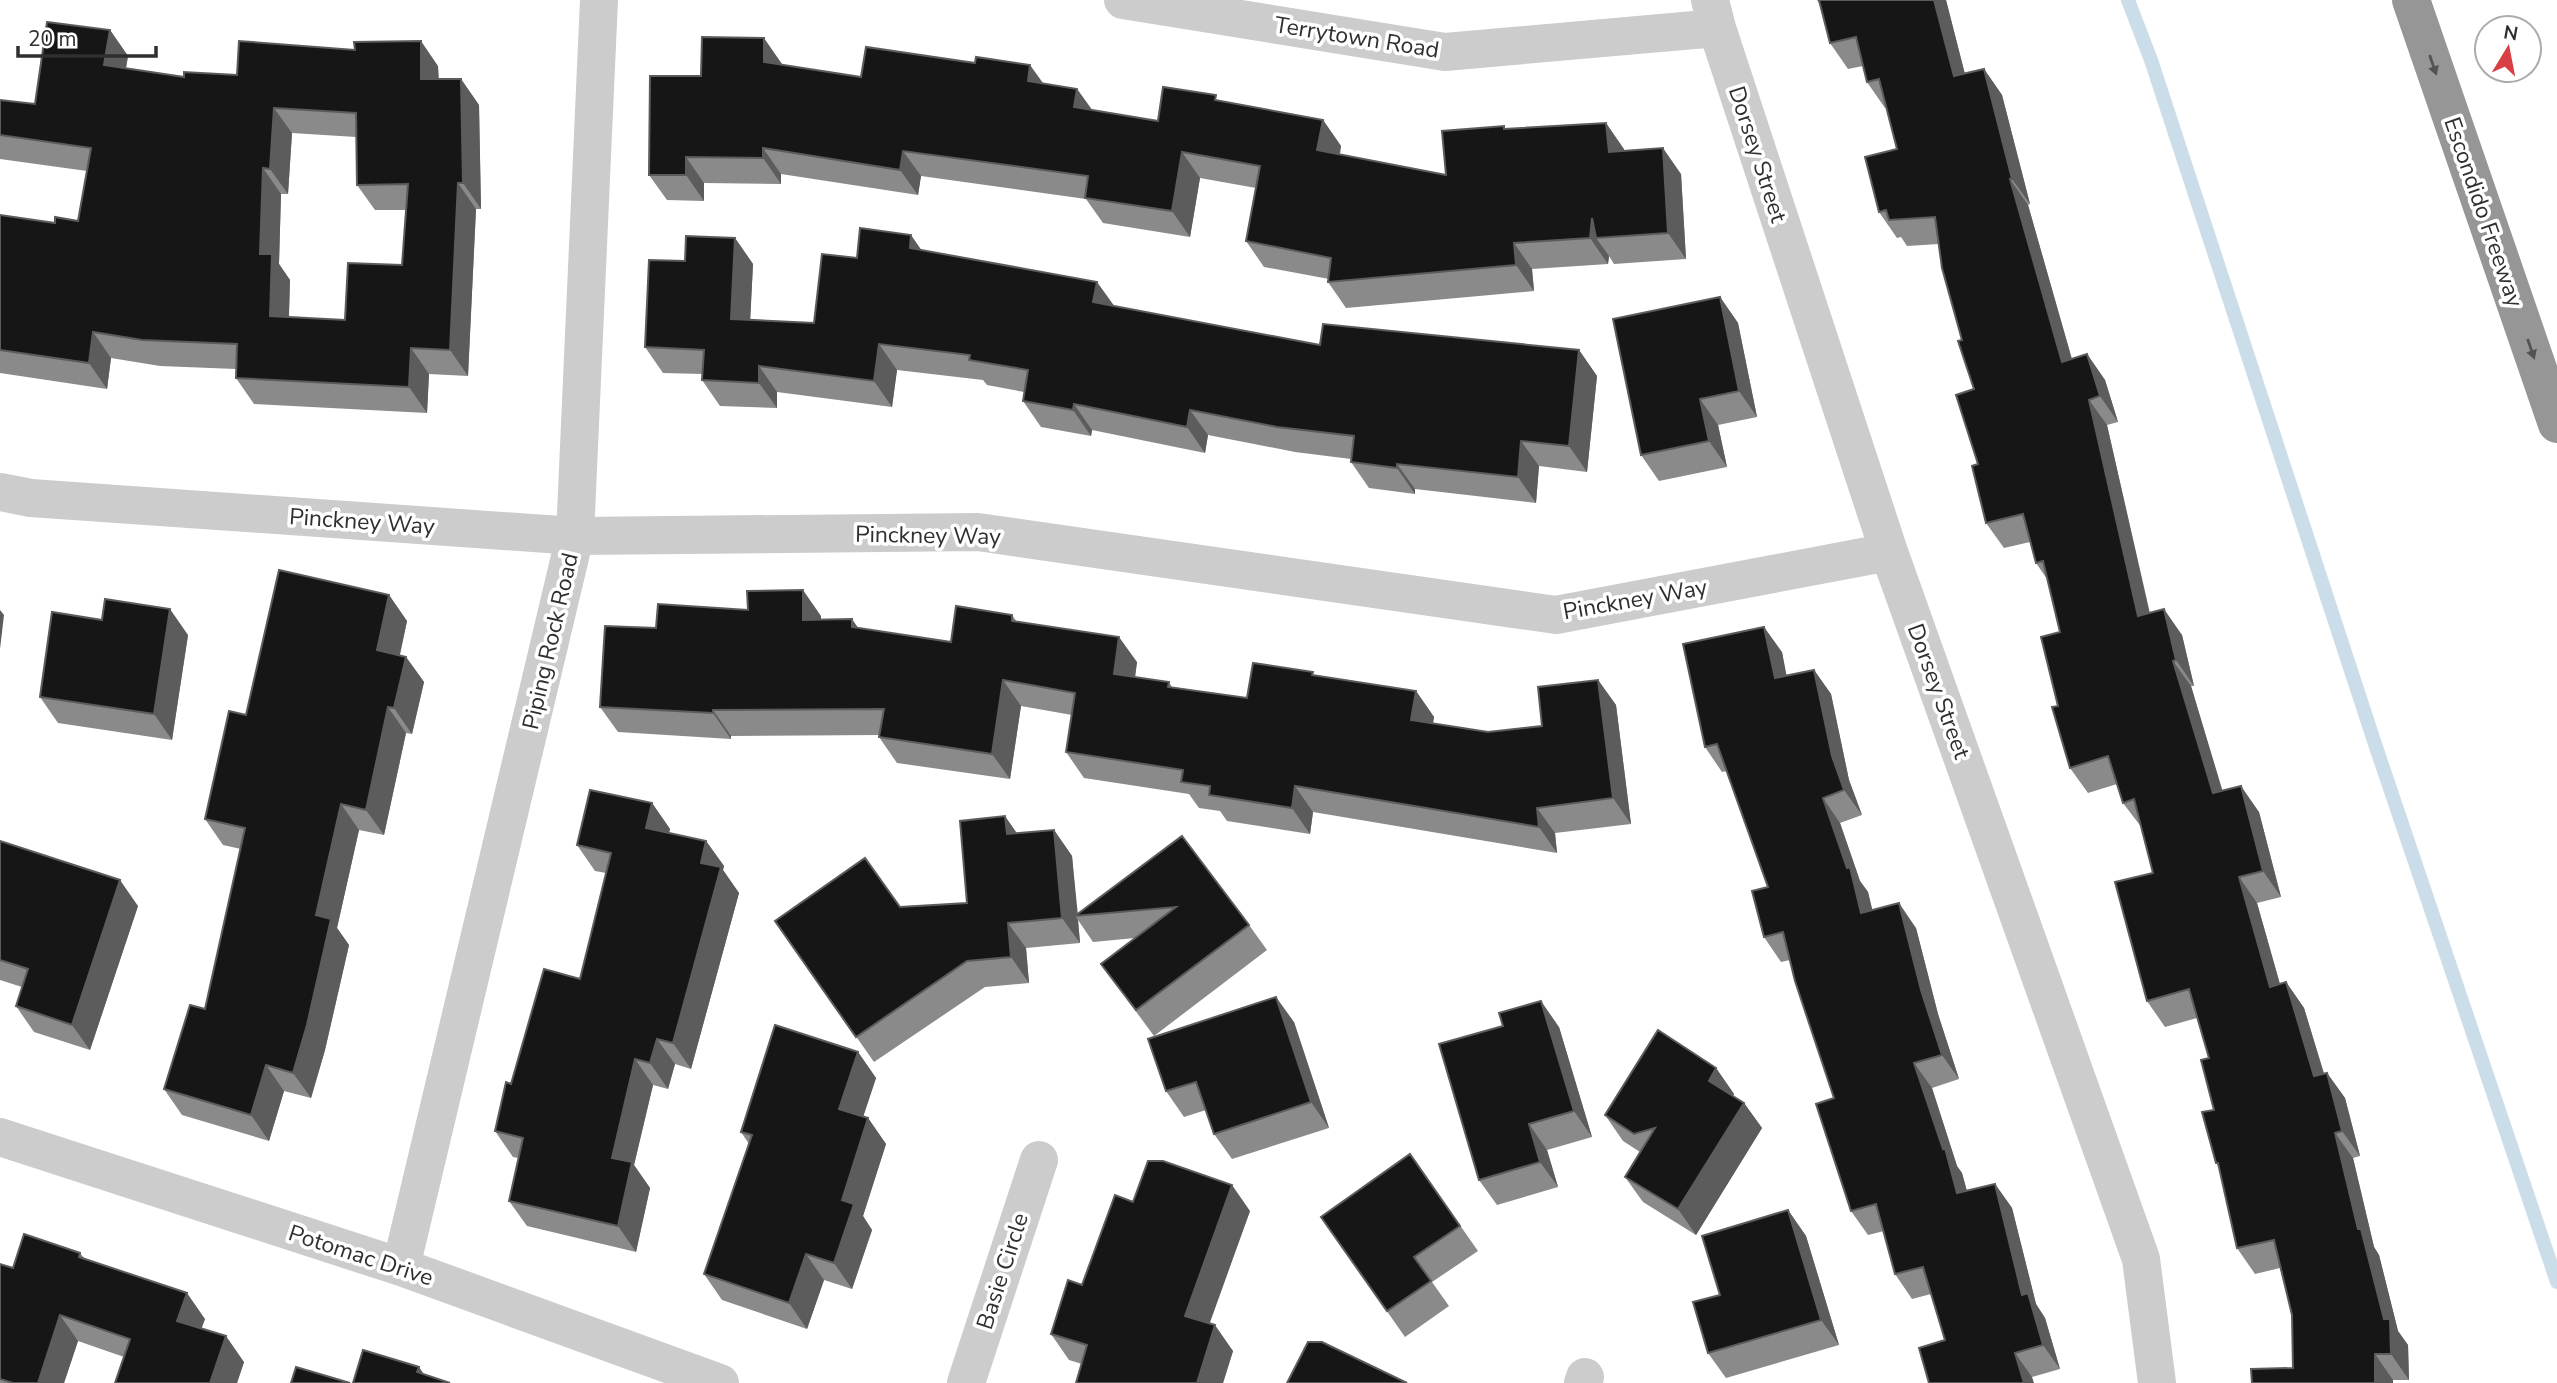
<svg xmlns="http://www.w3.org/2000/svg" width="2557" height="1383" font-family="'Nunito Sans',sans-serif">
<rect width="100%" height="100%" fill="#fff"/>
<g fill="none" stroke-linecap="round" stroke-linejoin="round">
<path stroke="#cbdde9" stroke-width="14" d="M2128 0 2151 60 2376 747 2557 1282"/>
<path stroke="#ccc" stroke-width="38" d="M1123 0 1445 52 1717 28
M1710 0 1717 28 1889 552 2141 1259 2157 1383
M0 492 31 498 575 536 978 532 1556 615 1889 552
M0 1137 401 1267 720 1383
M401 1267 575 536 599 0
M966 1383 1039 1160
M1583 1383 1585 1377"/>
<path stroke="#969696" stroke-width="38" d="M2411 0 2557 424"/>
</g>
<path fill="#8a8a8a" fill-rule="evenodd" d="M1817 0H1946L1965 74 1984 69 2002 95 2030 204 2028 205 2072 359 2087 354 2105 380 2118 422 2107 425 2150 613 2182 635 2194 686H2191L2222 791 2259 812 2281 897 2257 903 2280 984 2286 982 2304 1008 2324 1073H2327L2345 1098 2360 1156 2353 1158 2374 1247 2379 1255 2398 1331 2408 1345 2409 1380H2393V1383H2252L2293 1368 2292 1315 2280 1268 2255 1274 2237 1248 2219 1167 2216 1163 2214 1110 2209 1058 2197 1018 2165 1027 2147 1001 2153 873 2142 828 2123 803 2117 784 2088 793 2070 768 2058 706 2060 632 2047 579 2036 563 2030 542 2004 548 1986 523 1978 464 1974 389 1939 244 1907 246 1901 237 1897 238 1879 212 1897 149 1887 107 1885 108 1867 82 1863 66 1848 69 1830 43 1819 3Z
M110 30 128 56 126 68 184 77 237 75 438 66 439 79H461L479 105 481 209H476L468 376 429 374 427 413 254 404 236 378V369L160 366 111 358 107 389 0 373V215L55 223 78 221 87 171 0 159V100L35 104ZM292 133 356 137 357 185 375 210H406L402 265 345 320 289 317 290 280 279 264 281 194H288Z
M782 64V65L861 77 1043 84 1077 89 1092 110 1158 121 1220 101 1323 120 1341 146 1340 155 1446 175 1506 129 1606 123 1624 151 1681 174 1686 259 1614 264 1609 256 1608 264 1532 269 1534 291 1346 308 1328 282 1329 279 1264 267 1246 241 1256 188 1200 178 1190 237 1103 223 1086 199 921 176 918 195 781 174V184L704 183V201L667 200 649 175 701 76Z
M735 238 753 264 750 320 814 323 857 258 922 250 1114 306 1320 345 1579 350 1597 376 1587 472 1539 466 1536 503 1415 489V494L1369 488 1351 462V459L1295 452 1208 435 1205 453 1092 430 1091 436 1041 427 1023 401 1024 392 987 385 983 380 897 370 892 407 777 392V408L720 406 702 380 703 374 663 373 645 347 685 261Z
M1720 297 1738 323 1757 417 1718 425 1727 467 1659 481 1641 455Z
M389 595 407 621 400 655 406 657 424 682 412 734 406 733 384 835 359 830 337 928 349 945 325 1050 311 1098 284 1091 269 1141 182 1115 164 1089 205 1009 241 849 223 845 205 819 246 715Z
M1012 615 1017 622 1137 662 1135 677 1169 682 1172 687 1247 698 1315 675 1416 691 1434 717 1433 724 1488 732 1542 726 1598 680 1616 705 1631 824 1555 833 1557 853 1313 812 1310 834 1227 821 1220 811 1199 808 1189 794 1084 778 1066 752 1072 715 1021 706 1010 779 897 763 879 737 880 735 731 736V739L618 732 600 707 656 628 821 616V620L858 628 951 642Z
M102 620 188 635 172 740 58 723 40 697Z
M1782 652 1786 676 1814 670 1831 694 1849 780 1862 815 1840 823 1860 881 1868 892 1872 910 1916 928 1938 1014 1959 1079 1932 1088 1957 1166 1962 1173 1967 1191 1995 1184 2012 1208 2036 1304 2045 1318 2060 1369 2032 1377 1945 1340 1931 1294 1912 1299 1895 1274 1884 1231 1868 1235 1851 1211 1834 1098 1790 960 1781 962 1764 937 1768 887 1727 771 1722 772 1705 747Z
M652 803 670 829 669 833 706 841 724 866 723 870 739 893 691 1069 675 1064 668 1089 653 1085 634 1165 650 1188 636 1252 527 1226 509 1201 518 1158 513 1157 495 1131 511 1084 580 979 606 873 595 871 577 845Z
M1054 830 1072 856 1077 915 1182 836 1249 925 1267 950 1154 1036 1101 964 1135 938 1093 942 1078 920 1080 943 1026 948 1029 983 985 987 874 1062 775 921 967 903 1017 834Z
M0 841 138 906 90 1050 34 1032 16 1006 22 987 0 980Z
M1294 1022 1329 1128 1232 1159 1214 1134 1206 1110 1184 1117 1166 1091Z
M1559 1027 1592 1137 1547 1150 1558 1187 1497 1205 1479 1180Z
M858 1052 876 1078 863 1117 868 1118 886 1144 863 1216 872 1230 852 1289 824 1280 807 1329 722 1300 704 1274 749 1144 741 1132Z
M1716 1068 1734 1094 1733 1096 1744 1103 1762 1128 1696 1235 1643 1202 1625 1177 1640 1152 1623 1141 1605 1115Z
M1410 1154 1478 1251 1432 1282 1449 1306 1405 1337 1321 1217Z
M1133 1202 1250 1211 1209 1323 1233 1351 1223 1383H1076L1082 1364 1069 1360 1051 1334Z
M1788 1210 1806 1236 1839 1345 1726 1378 1708 1353Z
M80 1253 85 1259 205 1319 201 1329 244 1362 237 1383H115L124 1357 78 1341 64 1383H0V1264L13 1268Z"/>
<path fill="#5c5c5c" d="M1934 0H1946L1972 102 1954 76Z
M110 30 128 56 122 91 104 65Z
M764 38 782 64V88L764 62Z
M421 41 438 66 439 105 421 79Z
M1030 65 1048 90 1028 81Z
M1984 69 2002 95 2030 204 2012 179Z
M461 79 479 105 481 209 463 183Z
M1077 89 1095 114 1074 107Z
M274 108 292 133 288 194 270 169Z
M1323 120 1341 146 1335 176 1317 150Z
M1606 123 1624 149 1627 178 1609 152Z
M763 148 781 174V184L763 158Z
M1663 148 1681 174 1686 259 1668 233Z
M903 151 921 176 918 195 900 170Z
M1182 152 1200 178 1190 237 1172 211Z
M686 157 704 183V201L686 175Z
M263 168 281 194 279 264 290 280 288 342 270 316 260 254Z
M2010 179 2028 205 2080 388 2062 362Z
M458 183 476 209 468 376 450 350Z
M1592 218 1596 238 1609 256 1608 264 1590 238Z
M911 235 929 261 910 248Z
M735 238 753 264 749 345 731 319Z
M1514 243 1532 269 1534 291 1516 265Z
M1097 282 1115 307 1093 302Z
M1720 297 1738 323 1757 417 1739 391Z
M93 332 111 358 107 389 89 363Z
M879 344 897 370 892 407 874 381Z
M411 348 429 374 427 413 409 387Z
M1579 350 1597 376 1587 472 1569 446Z
M2087 354 2105 380 2118 422 2100 396Z
M759 366 777 392V408L759 383Z
M1700 399 1718 425 1727 467 1709 441Z
M2089 400 2107 425 2156 642 2138 616Z
M1074 404 1092 430 1091 436 1073 410Z
M1190 410 1208 435 1205 453 1187 427Z
M1521 441 1539 466 1536 503 1518 477Z
M1397 464 1415 489V494L1397 468Z
M803 590 821 616V646L803 620Z
M389 595 407 621 395 676 377 650Z
M170 609 188 635 172 740 154 714Z
M2164 609 2182 635 2194 686 2176 660Z
M0 610 4 615 0 649Z
M852 619 870 645 852 627Z
M1764 627 1782 652 1792 703 1775 678Z
M1119 637 1137 662 1132 700 1114 674Z
M406 657 424 682 412 734 394 708Z
M2173 661 2191 686 2231 819 2213 793Z
M1814 670 1831 694 1849 780 1862 815 1844 790 1832 756Z
M1003 680 1021 706 1010 779 992 754Z
M1598 680 1616 705 1631 824 1613 798Z
M1416 691 1434 717 1429 746 1411 720Z
M388 707 406 733 384 835 366 810Z
M713 710 731 736V739L713 713Z
M1295 786 1313 812 1310 834 1292 808Z
M2241 786 2259 812 2281 897 2263 871Z
M1823 798 1840 823 1860 881 1868 892 1879 937 1861 913Z
M652 803 670 829 664 853 646 828Z
M341 804 359 830 337 928 349 945 325 1050 311 1098 293 1073 316 915Z
M1537 808 1555 833 1557 853 1539 827Z
M1005 816 1023 842 1007 834Z
M1054 830 1072 856 1078 916H1075L1078 920 1080 943 1062 918Z
M706 841 724 866 723 870 739 893 691 1069 673 1043 701 863Z
M2239 877 2257 903 2288 1013 2270 987Z
M120 880 138 906 90 1050 72 1025Z
M1899 903 1916 928 1938 1014 1959 1079 1942 1055 1921 990Z
M1008 923 1026 948 1029 983 1011 957Z
M2286 982 2304 1008 2332 1101 2314 1076Z
M1276 997 1294 1022 1329 1128 1311 1102Z
M1541 1001 1559 1027 1592 1137 1574 1111Z
M657 1039 675 1064 668 1089 650 1063Z
M858 1052 876 1078 857 1135 839 1109Z
M635 1059 653 1085 634 1165 650 1188 636 1252 618 1226 612 1158Z
M1914 1063 1932 1088 1957 1166 1962 1173 1974 1218 1957 1193Z
M266 1065 284 1091 269 1141 251 1115Z
M1716 1068 1734 1094 1727 1106 1709 1081Z
M2327 1073 2345 1098 2360 1156 2342 1131Z
M1744 1103 1762 1128 1696 1235 1678 1209Z
M868 1118 886 1144 863 1216 872 1230 852 1289 834 1263 842 1200Z
M1529 1124 1547 1150 1558 1187 1540 1162Z
M2335 1133 2353 1158 2374 1247 2379 1255 2398 1331 2408 1345 2409 1380 2391 1354 2384 1319 2358 1229Z
M1995 1184 2012 1208 2036 1304 2045 1318 2060 1369 2043 1345 2022 1295Z
M1232 1185 1250 1211 1203 1342 1185 1316Z
M1788 1210 1806 1236 1839 1345 1821 1320Z
M806 1254 824 1280 807 1329 789 1303Z
M187 1293 205 1319 195 1346 177 1321Z
M60 1315 78 1341 64 1383H38Z
M1215 1325 1233 1351 1223 1383H1197Z
M226 1336 244 1362 237 1383H210Z
M2015 1353 2032 1377 2034 1383H2024Z
M2375 1354 2393 1380V1383H2375Z
M419 1367 430 1383 417 1372Z"/>
<path fill="#161616" stroke="#5c5c5c" stroke-width="2" fill-rule="evenodd" d="M1819 0H1934L1954 76 1984 69 2012 179H2010L2062 362 2087 354 2100 396 2089 400 2138 616 2164 609 2176 660 2173 661 2213 793 2241 786 2263 871 2239 877 2270 987 2286 982 2314 1076 2327 1073 2342 1131 2335 1133 2358 1229H2361L2384 1319H2390L2391 1354H2375V1383H2252L2251 1369 2293 1368 2292 1315 2274 1240 2237 1248 2218 1163H2216L2202 1112 2214 1110 2201 1060 2209 1058 2189 989 2147 1001 2115 882 2153 873 2134 799 2123 803 2108 756 2070 768 2052 707 2058 706 2041 637 2060 632 2043 561 2036 563 2023 514 1986 523 1972 466 1978 464 1956 395 1974 389 1958 341 1962 340 1942 268 1935 217 1889 220 1886 210 1879 212 1865 157 1897 149 1879 79 1867 82 1856 37 1830 43Z
M47 22 110 30 104 65 184 77V72L237 75 239 41 355 50 354 42 421 41V79H461L463 183H458L450 350 411 348 409 387 236 378 237 344 142 340 93 332 89 363 0 350V215L55 223V217L78 221 91 148 0 135V100L35 104ZM274 108 356 113 357 185 408 184 402 265 348 263 345 320 270 316 272 254H260L263 168 270 169Z
M702 37 764 38V62L861 77 866 47 975 63 976 57 1030 65 1028 81 1077 89 1074 107 1158 121 1163 87 1216 95 1215 100 1323 120 1317 150 1446 175 1442 131 1504 126V129L1606 123 1609 152 1663 148 1668 233 1596 238 1592 218 1590 238 1514 243 1516 265 1328 282 1331 258 1246 241 1260 166 1182 152 1172 211 1085 198 1088 176 903 151 900 170 763 148V158L686 157V175H649L650 76H701Z
M860 228 911 235 910 248 1097 282 1093 302 1320 345 1323 324 1579 350 1569 446 1521 441 1518 477 1397 464V468L1351 462 1354 436 1277 427 1190 410 1187 427 1074 404 1073 410 1023 401 1028 370 969 360 970 355 879 344 874 381 759 366V383L702 380 704 350 645 347 649 260 685 261 686 236 735 238 731 319 814 323 822 254 857 258Z
M1720 297 1739 391 1700 399 1709 441 1641 455 1613 319Z
M279 570 389 595 377 650 406 657 394 708 388 707 366 810 341 804 316 915 331 919 307 1025 293 1073 266 1065 251 1115 164 1089 190 1005 205 1009 245 828 205 819 229 711 246 715Z
M803 590V620L852 619V627L951 642 956 606 1012 615V621L1119 637 1114 674 1169 682 1168 687 1247 698 1253 663 1313 672 1312 675 1416 691 1411 720 1488 732 1542 726 1538 687 1598 680 1613 798 1537 808 1539 827 1295 786 1292 808 1209 795 1210 786 1181 782 1183 770 1066 752 1075 693 1003 680 992 754 879 737 884 709 713 710V713L600 707 605 626 656 628 658 604 748 610 747 591Z
M105 599 170 609 154 714 40 697 52 612 102 620Z
M1764 627 1775 678 1814 670 1832 756 1844 790 1823 798 1847 868 1850 867 1861 913 1899 903 1921 990 1942 1055 1914 1063 1943 1149 1945 1148 1957 1193 1995 1184 2022 1295 2028 1293 2043 1345 2015 1353 2024 1383H1929L1919 1348 1945 1340 1923 1267 1895 1274 1876 1204 1851 1211 1816 1104 1834 1098 1795 981 1783 932 1764 937 1752 891 1768 887 1717 744 1705 747 1683 644Z
M590 790 652 803 646 828 706 841 701 863 721 867 673 1043 657 1039 650 1063 635 1059 612 1158 632 1162 618 1226 509 1201 523 1138 495 1131 506 1082 511 1084 544 969 580 979 611 853 577 845Z
M1005 816 1007 834 1054 830 1062 918 1008 923 1011 957 967 961 856 1037 775 921 865 858 900 907 967 903 960 821Z
M1182 836 1249 925 1136 1010 1101 964 1176 907 1075 916Z
M0 841 120 880 72 1025 16 1006 28 969 0 960Z
M1276 997 1311 1102 1214 1134 1196 1082 1166 1091 1148 1039Z
M1541 1001 1574 1111 1529 1124 1540 1162 1479 1180 1439 1044 1503 1026 1499 1013Z
M775 1025 858 1052 839 1109 868 1118 842 1200 854 1204 834 1263 806 1254 789 1303 704 1274 752 1135 741 1132Z
M1658 1030 1716 1068 1709 1081 1744 1103 1678 1209 1625 1177 1655 1128 1634 1134 1605 1115Z
M1410 1154 1460 1226 1414 1257 1431 1281 1387 1311 1321 1217Z
M1148 1161H1163L1232 1185 1185 1316 1215 1325 1197 1383H1076L1087 1345 1051 1334 1068 1280 1082 1285 1115 1195 1133 1202Z
M1788 1210 1821 1320 1708 1353 1693 1302 1720 1295 1702 1236Z
M24 1234 80 1253 79 1257 187 1293 177 1321 226 1336 210 1383H115L130 1339 60 1315 38 1383H13L0 1379V1264L13 1268Z
M1308 1342H1322L1407 1383H1287Z
M363 1350 419 1367 417 1372 450 1383H353Z
M296 1367 350 1383H291Z"/>
<defs><path id="oneway-solid" d="M-6-.8H1V-3.2L6.5 0L1 3.2V.8H-6Z" transform="scale(1.75)"/></defs>
<g fill="#535353">
<use href="#oneway-solid" transform="translate(2433 65) rotate(71)"/>
<use href="#oneway-solid" transform="translate(2531 349) rotate(71)"/>
</g>
<g text-anchor="middle" stroke-width="7" stroke-linejoin="round" paint-order="stroke">
<g font-size="23" fill="#2f2f2f" stroke="#fff">
<text transform="translate(1357 37) rotate(9)" y="8">Terrytown Road</text>
<text transform="translate(1758 154) rotate(72)" y="8">Dorsey Street</text>
<text transform="translate(2484 212) rotate(71)" y="8">Escondido Freeway</text>
<text transform="translate(362 521) rotate(4)" y="8">Pinckney Way</text>
<text transform="translate(928 535) rotate(1)" y="8">Pinckney Way</text>
<text transform="translate(1635 599) rotate(-10)" y="8">Pinckney Way</text>
<text transform="translate(550 641) rotate(-77)" y="8">Piping Rock Road</text>
<text transform="translate(1939 691) rotate(70)" y="8">Dorsey Street</text>
<text transform="translate(361 1255) rotate(18)" y="8">Potomac Drive</text>
<text transform="translate(1002 1271) rotate(-72)" y="8">Basie Circle</text>
</g>
</g>
<g transform="translate(2508 49) rotate(10)"><circle r="33" fill="#ffffff" stroke="#acacac" stroke-width="2"/>
<path d="M0-5L12 26L0 18L-12 26Z" fill="#d73f45"/>
<text y="-10" font-size="19" font-weight="bold" text-anchor="middle" fill="#2f2f2f">N</text>
</g>
<path d="M18 46v10h138v-10" fill="none" stroke="#2f2f2f" stroke-width="3.5"/>
<text x="28" y="46" font-size="21" fill="#2f2f2f" stroke="#ffffff" stroke-width="5" paint-order="stroke">20 m</text>
</svg>
